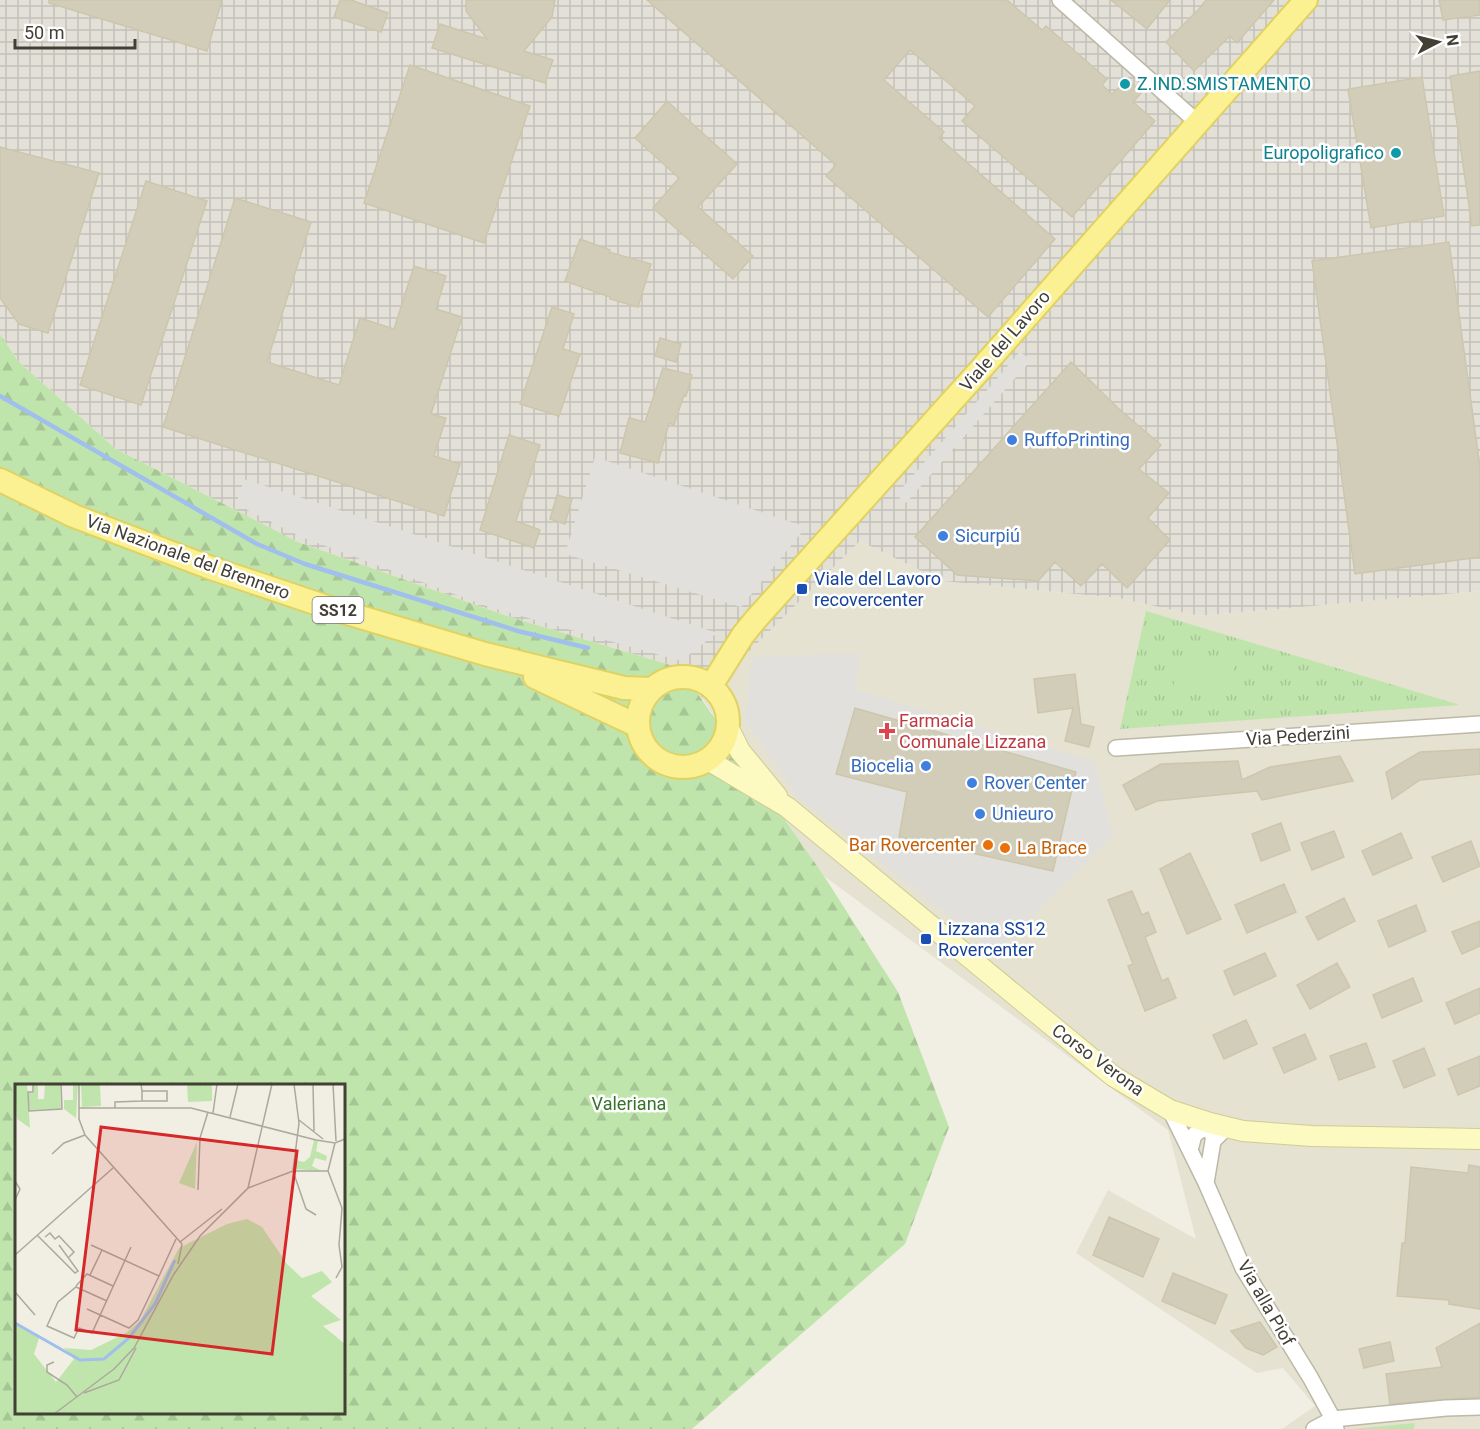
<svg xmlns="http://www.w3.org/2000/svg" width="1480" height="1429" font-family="Roboto,sans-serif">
<defs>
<pattern id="industrial-grid" width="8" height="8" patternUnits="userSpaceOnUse" patternTransform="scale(1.5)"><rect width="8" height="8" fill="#e3e0d8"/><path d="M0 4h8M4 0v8" fill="none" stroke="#c4c1ba"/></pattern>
<pattern id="grass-tufts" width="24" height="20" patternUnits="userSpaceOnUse" patternTransform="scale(1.5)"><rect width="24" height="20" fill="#c0e5ac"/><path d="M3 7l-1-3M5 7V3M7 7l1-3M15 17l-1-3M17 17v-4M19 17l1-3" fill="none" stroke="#a6c695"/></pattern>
<pattern id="forest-firs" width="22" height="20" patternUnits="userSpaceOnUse" patternTransform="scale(1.5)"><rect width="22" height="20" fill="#c0e5ac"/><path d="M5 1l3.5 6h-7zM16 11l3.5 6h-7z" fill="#a6c695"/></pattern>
</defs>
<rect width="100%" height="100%" fill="#f1efe3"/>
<path fill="#e5e2d1" d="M860 541 942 581 1118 598 1199 616 1480 591V1429H1282L1315 1406 1283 1368 1257 1373 1076 1253 1108 1190 1196 1239 1168 1130 824 876 702 698Z"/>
<path fill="url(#industrial-grid)" d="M0 0H1480V591L1199 616 1118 598 942 581 860 541 702 698 680 668 510 617 298 542 116 449 18 361 0 334Z"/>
<path fill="url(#grass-tufts)" d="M1146 611 1460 705 1120 729Z
M1415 1423 1414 1429H1351Z"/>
<path fill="url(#forest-firs)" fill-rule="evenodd" d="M0 334 18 361 116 449 298 542 510 617 680 668 824 876 898 992 949 1127 905 1244 692 1429H0ZM16 1086H344V1412H16Z"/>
<path fill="#c0e5ac" d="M1233 656 1235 691 1175 696 1172 660Z"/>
<path fill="#e1e0dc" d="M1020 352 1031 360 906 503 896 495Z
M595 457 806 527 741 607 565 554Z
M244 479 717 633 681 661 489 607 299 536 236 504Z
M861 653 854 689 1094 761 1113 836 996 953 799 798 746 722 749 677 753 657Z"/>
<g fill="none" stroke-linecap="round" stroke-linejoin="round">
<path stroke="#a0bfed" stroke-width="4.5" d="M0 396 257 544 305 564 518 631 588 648"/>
</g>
<path fill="#d2cdb9" stroke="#cdc6ac" stroke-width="1.5" d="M49 0H222L207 51 49 3Z
M340 0H351L388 13 381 32 334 17Z
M466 0H555L552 17 524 51 553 60 545 83 432 48 440 24 487 39 466 11Z
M647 0H1007L1042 30 1046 26 1107 79 1102 85 1112 94 1127 80 1142 92 1133 102 1155 121 1072 217 962 121 975 106 910 50 884 80 944 132 939 138 1055 239 988 317 826 176 836 165Z
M1111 0H1170L1147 29Z
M1206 0H1274L1237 43 1230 36 1194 71 1166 42 1199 9Z
M1439 0H1480V15L1443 20Z
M410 65 530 106 484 243 364 203Z
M1480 71V225L1472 226 1450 76Z
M1422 77 1444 216 1371 228 1348 89Z
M667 101 737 164 698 207 753 256 733 279 653 208 679 178 635 138Z
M0 147 99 173 48 333 19 324 0 298Z
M146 181 207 201 141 405 80 385Z
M235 198 311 222 267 362 339 385 360 318 394 329 414 266 446 276 436 309 462 317 431 414 446 418 434 456 460 464 444 516 163 427Z
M580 239 610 250 609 252 651 264 638 307 610 299V297L565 281Z
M1449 242 1480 467V557L1355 574 1312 261Z
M552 307 574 314 563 349 580 354 559 416 520 404Z
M660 338 681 344 676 362 655 356Z
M1071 362 1119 409 1161 445 1139 469 1169 493 1148 518 1170 540 1127 588 1102 564 1081 586 1055 562 1038 581 957 575 915 537Z
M663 368 692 375 686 396 684 395 674 425 669 423 658 463 620 453 629 418 645 422Z
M509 435 540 445 516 521 540 530 534 548 480 530Z
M557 495 572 499 565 524 550 519Z
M1075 674 1081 724 1094 727 1089 747 1065 741 1073 708 1038 713 1034 679Z
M855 708 1076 772 1053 871 899 837 907 792 836 774Z
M1480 749V774L1420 780 1392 799 1386 772 1420 752Z
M1340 756 1353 781 1262 800 1257 791 1157 801 1136 810 1123 785 1161 764 1238 761 1242 780 1270 767Z
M1281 823 1290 850 1261 861 1252 834Z
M1334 831 1344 857 1312 870 1301 843Z
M1401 833 1412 858 1373 875 1362 851Z
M1471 841 1480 866 1443 882 1432 857Z
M1190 853 1221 919 1187 934 1160 869Z
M1284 884 1296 912 1247 933 1235 905Z
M1132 891 1142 915 1148 912 1156 932 1145 937 1162 981 1168 978 1176 998 1145 1011 1128 966 1133 964 1108 900Z
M1344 898 1355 921 1318 940 1306 917Z
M1416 905 1426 931 1389 947 1378 921Z
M1480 921V946L1462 954 1452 932Z
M1265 953 1276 976 1234 995 1224 971Z
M1337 963 1350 987 1310 1009 1297 985Z
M1413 978 1422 1001 1382 1018 1373 995Z
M1480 988V1013L1455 1024 1446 1003Z
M1246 1020 1257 1044 1224 1059 1213 1035Z
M1305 1034 1316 1059 1284 1073 1273 1048Z
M1366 1043 1375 1067 1339 1080 1330 1056Z
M1424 1048 1435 1075 1404 1088 1393 1061Z
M1480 1056V1086L1458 1095 1448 1069Z
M1469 1165 1480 1167V1309L1449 1304V1300L1397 1296 1402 1243H1405L1411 1167 1468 1173Z
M1109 1217 1159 1239 1143 1277 1093 1255Z
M1173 1273 1227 1295 1215 1324 1162 1301Z
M1260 1322 1277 1347 1263 1355 1246 1348 1231 1331Z
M1480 1323V1397L1390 1404 1386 1374 1442 1367 1436 1348Z
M1390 1342 1394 1361 1364 1368 1359 1349Z"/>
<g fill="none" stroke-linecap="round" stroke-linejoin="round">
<defs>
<path id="minor" d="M1060 0 1197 122
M1116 748 1480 724
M1170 1110 1206 1183 1243 1268 1310 1377 1333 1419 1336 1429
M1190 1150 1194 1135 1210 1123 1211 1133
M1206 1183 1213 1141 1226 1128
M1314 1429 1333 1419 1446 1408 1480 1407"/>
<path id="secondary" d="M728 727 740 751 777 796
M708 760 787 807 1113 1076 1170 1110 1210 1123 1243 1131 1312 1136 1480 1139"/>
<path id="primary" d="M0 480 74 516 211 568 330 608 485 654 624 688 651 689
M535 677 638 726
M638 722a45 45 0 1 1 90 0a45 45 0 1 1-90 0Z
M711 686 743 635 756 619 980 370 1306 0"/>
</defs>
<use href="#minor" stroke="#bcb9a6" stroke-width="18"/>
<use href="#secondary" stroke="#d0cc94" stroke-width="22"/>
<use href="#primary" stroke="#dfd263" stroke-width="26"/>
<use href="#minor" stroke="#fff" stroke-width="15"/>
<use href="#secondary" stroke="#fdfac1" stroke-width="20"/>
<use href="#primary" stroke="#fbf192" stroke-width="22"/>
</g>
<g fill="#0f9aa8" stroke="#fff" stroke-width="2">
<circle cx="1125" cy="84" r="6"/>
<circle cx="1396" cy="153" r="6"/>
</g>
<g fill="#3f7fe0" stroke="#fff" stroke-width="2">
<circle cx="1012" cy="440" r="6"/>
<circle cx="943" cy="536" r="6"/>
<circle cx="926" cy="766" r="6"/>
<circle cx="972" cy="783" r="6"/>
<circle cx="980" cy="814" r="6"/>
</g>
<g fill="#1a4fb4" stroke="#fff" stroke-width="2">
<rect x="796" y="583" width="12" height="12" rx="3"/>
<rect x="920" y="933" width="12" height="12" rx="3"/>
</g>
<path fill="#e0444e" stroke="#fff" stroke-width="2" d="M884 722h6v6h6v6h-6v6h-6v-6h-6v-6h6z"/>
<g fill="#e8710a" stroke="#fff" stroke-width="2">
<circle cx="988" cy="845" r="6"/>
<circle cx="1005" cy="848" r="6"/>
</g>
<g text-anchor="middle" stroke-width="5" stroke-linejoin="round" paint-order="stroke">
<rect fill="#fff" stroke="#7b7971" stroke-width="1.5" x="312.5" y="597" width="51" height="26" rx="4.5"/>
<g font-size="16" font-weight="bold" fill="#423f34">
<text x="338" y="616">SS12</text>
</g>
<g font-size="18" fill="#0d838f" stroke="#fff" text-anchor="start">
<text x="1137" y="90">Z.IND.SMISTAMENTO</text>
<text x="1384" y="159" text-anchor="end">Europoligrafico</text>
</g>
<g font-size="18" fill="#423f34" stroke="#fff">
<text transform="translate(1005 341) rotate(-49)" y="6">Viale del Lavoro</text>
<text transform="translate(188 557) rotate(20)" y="6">Via Nazionale del Brennero</text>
<text transform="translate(1298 736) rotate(-4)" y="6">Via Pederzini</text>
<text transform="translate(1098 1060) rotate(36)" y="6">Corso Verona</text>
<text transform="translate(1266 1303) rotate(60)" y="6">Via alla Piof</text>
</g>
<g font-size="18" fill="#366cbe" stroke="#fff" text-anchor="start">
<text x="1024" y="446">RuffoPrinting</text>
<text x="955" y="542">Sicurpiú</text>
<text x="914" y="772" text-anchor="end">Biocelia</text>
<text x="984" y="789">Rover Center</text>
<text x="992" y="820">Unieuro</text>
</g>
<g font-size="18" fill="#164399" stroke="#fff" text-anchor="start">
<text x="814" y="585">Viale del Lavoro<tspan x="814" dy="21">recovercenter</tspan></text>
<text x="938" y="935">Lizzana SS12<tspan x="938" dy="21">Rovercenter</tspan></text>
</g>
<g font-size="18" fill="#be3a42" stroke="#fff" text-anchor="start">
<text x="899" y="727">Farmacia<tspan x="899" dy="21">Comunale Lizzana</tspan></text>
</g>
<g font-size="18" fill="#c56008" stroke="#fff" text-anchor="end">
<text x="976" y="851">Bar Rovercenter</text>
<text x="1017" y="854" text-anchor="start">La Brace</text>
</g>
<g font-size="18" fill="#377229" stroke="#fff">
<text x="629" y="1110">Valeriana</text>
</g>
</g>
<g transform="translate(15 1084)">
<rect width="330" height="330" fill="#f1efe3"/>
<path d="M0 0H12L15 44 2 35ZM19 0H23V15H29L30 0H45L46 25 15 26 13 9H19ZM58 0H63L61 34 49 25V16H58ZM66 0H85L86 22 67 23ZM299 56 303 57 301 67 312 72 311 77 300 74 297 82 307 87 280 85V76L289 78 295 73ZM182 58 180 105 164 99Z" fill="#c0e5ac"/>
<path d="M232 135 247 143 272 180 287 194 307 187 317 198 296 212 326 236 308 242 330 260V330H0V240L24 254 19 270 41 298 59 275 49 264 76 266 111 249 125 237 164 164 212 140Z" fill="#c0e5ac"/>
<path d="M172 0H197V17L173 18Z" fill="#c0e5ac"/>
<path fill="none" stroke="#a0bfed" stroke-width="3" d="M0 239 65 276 89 275 114 254 140 220 160 176"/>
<path fill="none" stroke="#aba99d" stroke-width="1.5" d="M18 0V8H13L14 27 47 25 46 0M64 0V35L70 51 167 160M126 0 127 7V17H152V7H127M279 0 284 39 278 87 291 125 301 131M298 0 299 47M318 0 321 57M64 24H176L301 56 320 59 330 55M100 24V18L127 17M198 29 202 0M215 33 223 0M284 36 308 55M37 70 49 59 70 51M313 87 327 124 324 161 327 183 321 194M0 97 5 105 0 116M233 104 278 87H313L320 59M183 106 185 54 193 28M22 151 60 189 63 187 44 161M30 153 35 149 40 155 44 152 59 168 54 173M165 158 207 125M76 161 144 192 161 155M0 171 98 84M163 180 167 160M159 190 185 152 233 104 257 0M75 191 87 166M61 202 72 190 98 202M0 208 20 231M92 217 61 203 43 218 32 242 59 254 64 244 77 249 116 163M72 225 114 244 123 236 144 192M39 278 32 281V288L52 301 62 313M69 309 104 296 121 264M39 330 99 285 119 264 160 188"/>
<path fill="#d62828" fill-opacity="0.15" stroke="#d62828" stroke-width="3" d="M86 43 282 67 257 270 61 246Z"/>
<rect width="330" height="330" fill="none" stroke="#423f34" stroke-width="3"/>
</g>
<g transform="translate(1438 42) rotate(83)" stroke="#ffffff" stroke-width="4.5" paint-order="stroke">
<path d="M0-4.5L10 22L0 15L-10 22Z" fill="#423f34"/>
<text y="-9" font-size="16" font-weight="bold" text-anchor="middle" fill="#423f34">N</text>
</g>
<path d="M15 39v9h120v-9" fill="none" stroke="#423f34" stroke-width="3"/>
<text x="24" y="39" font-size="18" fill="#423f34" stroke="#ffffff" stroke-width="4.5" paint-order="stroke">50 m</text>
</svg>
